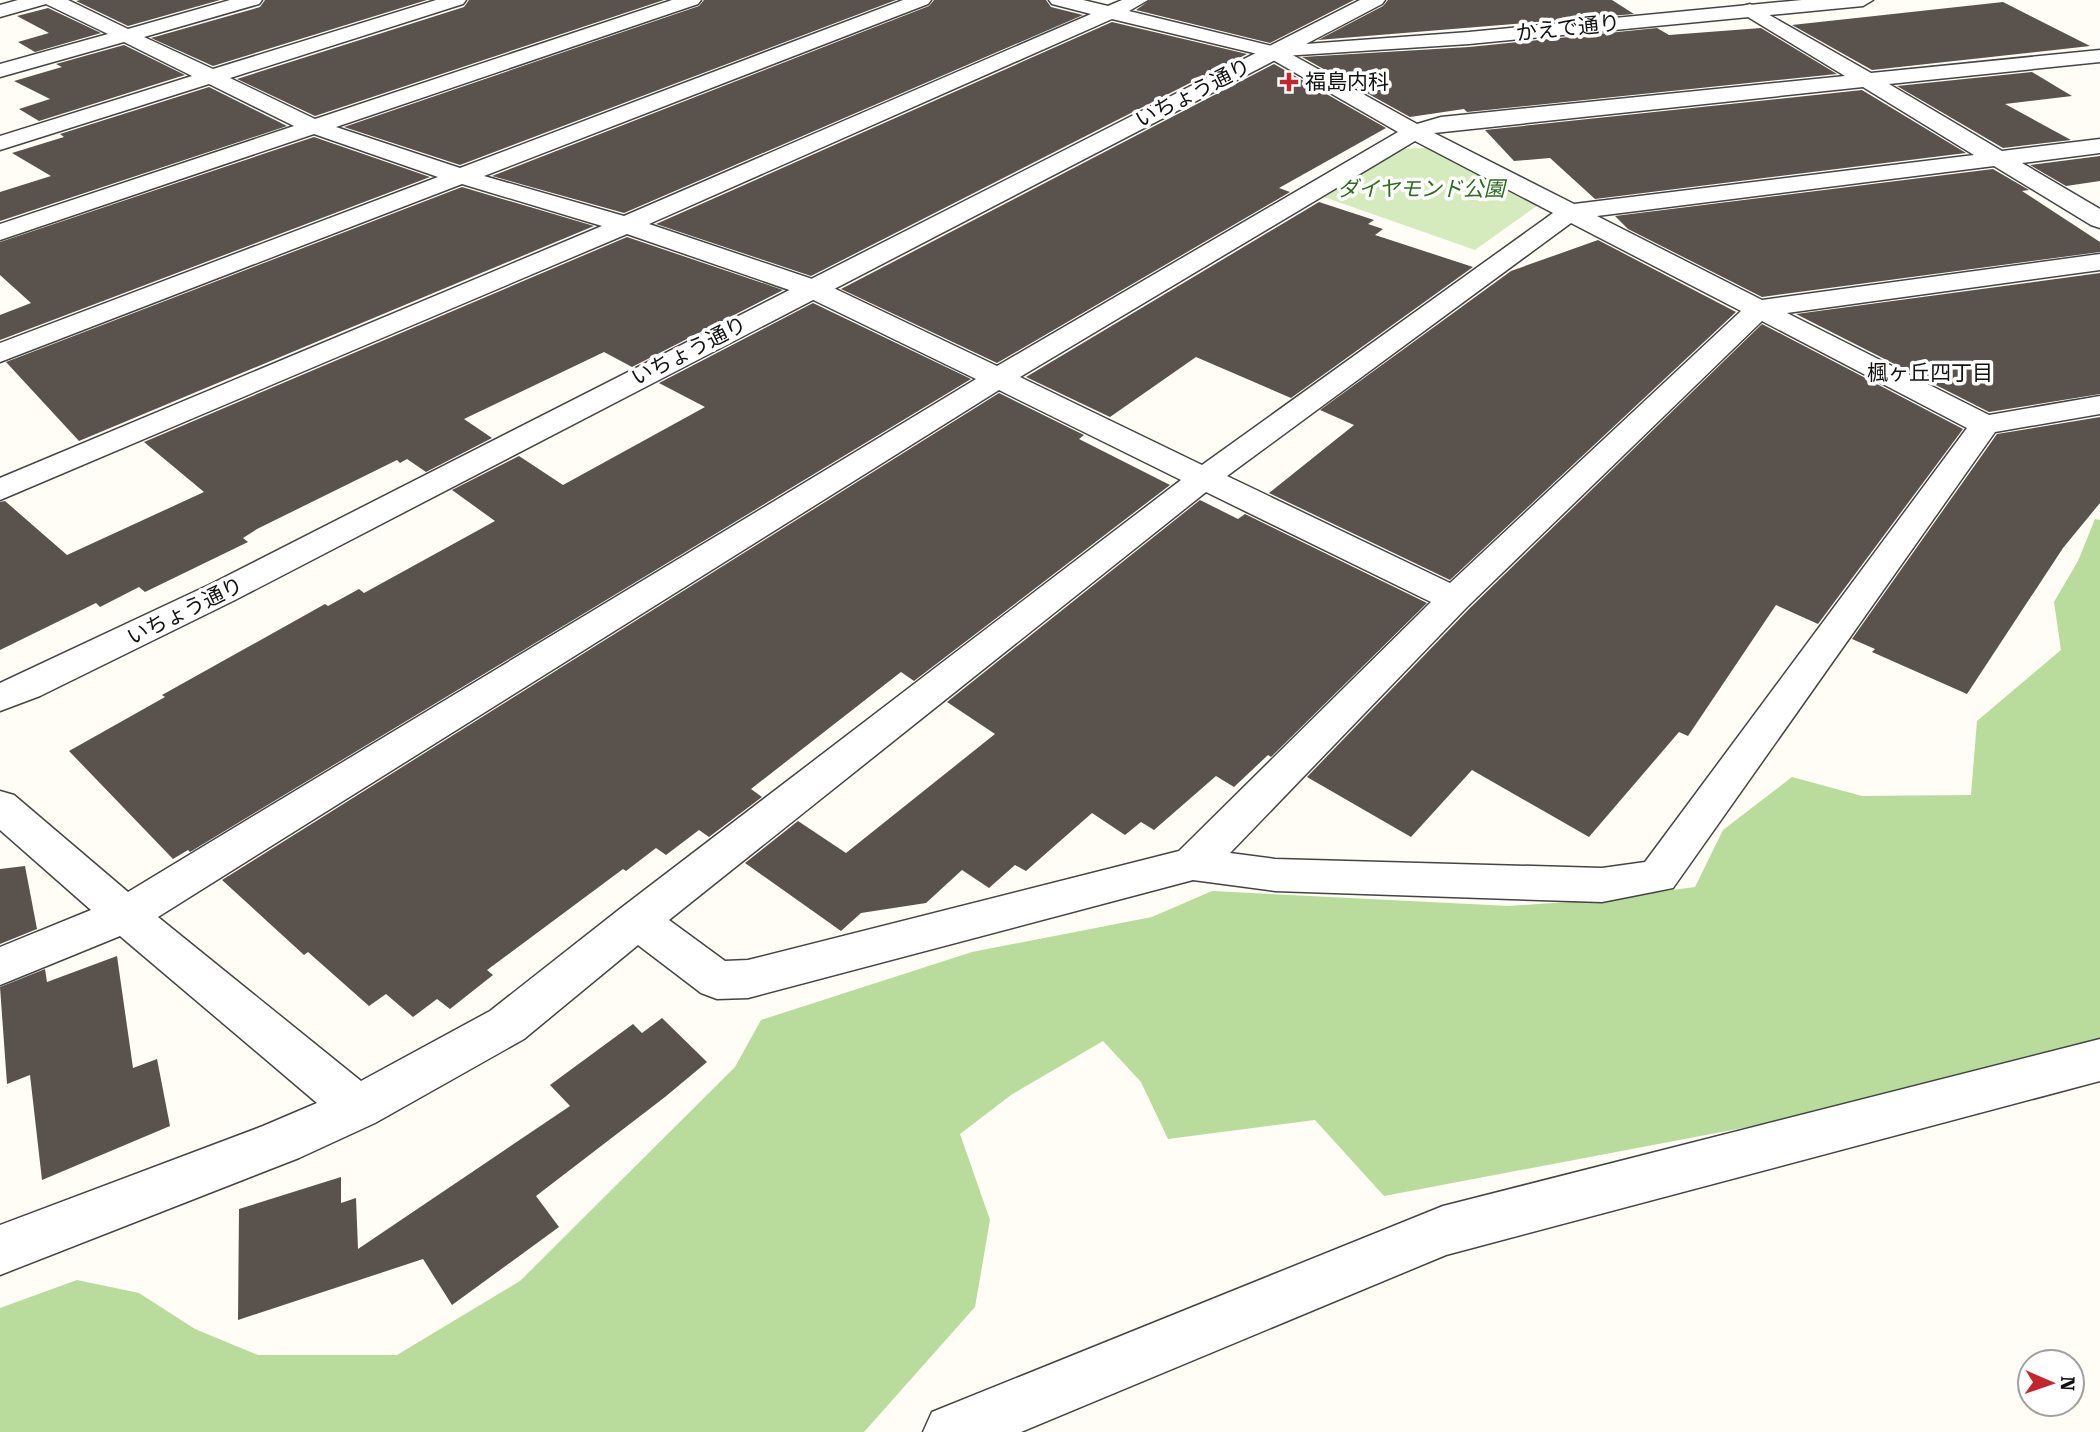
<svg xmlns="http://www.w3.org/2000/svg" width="2100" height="1432" font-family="'Roboto Serif','Noto Sans JP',serif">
<rect width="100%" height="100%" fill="#fffdf5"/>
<path fill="#d5ebbd" d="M1426 148 1538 205 1475 250 1324 197 1398 149Z"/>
<path fill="#b9dc9c" d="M2095 519 2100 520V1077L1753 1126 1384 1196 1315 1120 1168 1139 1141 1082 1103 1041 1011 1095 960 1134 990 1220 975 1307 864 1432H0V1308L77 1280 139 1293 195 1329 258 1355H397L520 1281 735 1067 761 1020 972 952 1152 917 1212 891 1509 906 1597 900 1695 887 1723 830 1792 777 1862 796 1971 795 1977 721 2061 650 2054 602 2078 561Z"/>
<path fill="#5a524d" d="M80 0H220L128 26 76 1Z
M265 0H427L213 66 151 38 260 7Z
M469 0H664L315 116 237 79 464 7Z
M704 0H896L460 165 344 127 699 6Z
M934 0H1046L1051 7 1083 15 624 213 492 176 929 6Z
M1150 0H1354L1270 43 1136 10Z
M1388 0H1612L1634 14 1318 40 1383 6Z
M2003 2 2090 46 1872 70 1792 25Z
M48 8 101 33 35 52 18 42 49 33 17 16Z
M1112 22 1247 54 811 276 656 224Z
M1657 28 1669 35 1761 28 1837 74 1467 112 1464 109 1410 117 1302 57 1469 47Z
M124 45 185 75 39 121 19 109 50 99 14 81 62 67 56 64Z
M1274 64 1386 128 1279 188 1290 192 997 363 841 289Z
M2032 72 2072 96 2005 104 2071 140 2003 148 1897 86Z
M209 87 287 126 0 221V192L51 176 12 153 64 137 60 134Z
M1862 90 1966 153 1595 199 1550 158 1514 161 1485 130Z
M314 137 430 177 0 340V315L31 303 0 275V242Z
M2100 156V181L2066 186 2030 165Z
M1993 169 2029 190 2022 191 2100 242V252L1762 297 1628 229 1615 216Z
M462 187 594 226 79 441 6 362Z
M1319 202 1374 220 1368 224 1383 229 1375 235 1473 267 1291 398 1196 357 1110 417 1026 377Z
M627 237 783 290 632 367 604 352 464 419 492 438 426 472 407 459 400 463 397 460 257 529 243 538 248 542 145 592 139 587 100 607 96 603 0 650V502L5 501 67 555 204 492 144 442Z
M1598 240 1736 312 1450 580 1269 493 1354 425 1320 410 1511 271Z
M2100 273V394L1989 412 1796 314Z
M813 303 971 379 190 852 188 850 173 859 69 751 165 697 162 695 325 604 328 606 359 589 364 593 495 521 452 490 519 456 563 485 705 407 659 383Z
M1762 324 1963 429 1818 624 1776 605 1688 736 1679 732 1589 837 1472 770 1411 837 1307 777 1469 609Z
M999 393 1084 435 1079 439 1170 485 914 681 901 672 751 789 762 797 709 837 699 830 666 855 656 848 626 871 623 869 487 970 493 975 450 1009 437 999 413 1017 386 994 369 1006 308 952 304 955 222 880Z
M2100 417V503L2063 548 1967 694 1872 652 1875 649 1852 639 1997 434Z
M1200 500 1238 519 1245 514 1427 603 1271 757 1268 755 1234 787 1216 776 1154 830 1141 822 1125 835 1092 813 1026 871 1015 865 989 888 962 870 926 903 861 913 841 931 745 863 798 821 846 853 995 734 947 702Z
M25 866 37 929 0 944V869Z
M117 956 133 1068 157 1059 170 1126 42 1180 30 1075 7 1084 0 987 45 969 47 982Z
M662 1018 707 1062 665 1097 536 1196 559 1227 452 1305 423 1259 238 1320 239 1209 341 1177V1203L356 1198 358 1249 570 1106 550 1085 633 1024 642 1033Z"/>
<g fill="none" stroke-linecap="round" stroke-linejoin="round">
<defs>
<path id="minor" d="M18 0H68L128 29 230 0H262L259 4 144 37 213 69 436 0H466L463 4 230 78 315 119 672 0H701L698 4 336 127 460 168 903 0H931L928 4 484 176 624 216 1091 14 1052 4 1049 0H1083L1108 6 1122 0H1148L1129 11 1280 48 1417 124 1441 117 1845 76 1743 14 1740 10 1743 6 1750 4 1871 73 2100 50V62L1889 84 2002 151 2100 139V153L2022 163 2100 209V228L2091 225 1994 166 1597 216 1762 300 2100 254V270L1787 313 1989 415 2100 396V414L1995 432 1673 888 1602 902 1275 891 1193 880 748 998 717 999 701 993 638 945 524 1039 375 1123 299 1158 0 1275V1225L263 1126 317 1103 120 936 0 985V947L91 910 0 830V791L14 795 128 892 976 379 801 294 627 234 0 500V478L602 226 462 184 0 362V343L438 177 314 134 0 240V224L294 126 209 84 0 150V136L192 76 124 42 0 77V64L108 34 46 4 0 17V5ZM1112 19 1266 56 1398 132 997 366 821 282 649 224ZM1863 87 1974 155 1574 204 1434 133ZM1415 141 1553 213 1202 465 1020 377ZM1571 223 1741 311 1450 583 1227 476ZM1762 321 1967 428 1645 862 1602 868 1275 859 1230 853 1467 607ZM999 390 1181 480 621 908 490 1011 361 1081 158 917ZM1206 492 1431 602 1179 851 748 960 725 961 669 920Z
M2100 1039V1081L1446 1255 1021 1432H923L932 1412 1443 1206Z"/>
<path id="tertiary" d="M1360 0H1385L1382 4 1306 44 1469 32 1802 0H1873L1863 6 1469 44 1283 56 235 600 40 696 0 711V683L211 584Z"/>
</defs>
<use href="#minor" stroke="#444" stroke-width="3"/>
<use href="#tertiary" stroke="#444" stroke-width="3"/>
<use href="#minor" fill="#fff" fill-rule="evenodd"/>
<use href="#tertiary" fill="#fff" fill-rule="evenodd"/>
</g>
<path fill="#c4262e" stroke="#fff" stroke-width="2.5" d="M1285.5 71.5h7v7h7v7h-7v7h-7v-7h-7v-7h7z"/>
<g text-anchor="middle" stroke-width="7" stroke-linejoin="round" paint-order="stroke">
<g font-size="21" fill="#111" stroke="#fff">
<text transform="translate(1568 28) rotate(-6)" y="7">かえで通り</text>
<text transform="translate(1193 93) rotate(-27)" y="7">いちょう通り</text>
<text transform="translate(689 351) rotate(-27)" y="7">いちょう通り</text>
<text transform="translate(185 611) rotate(-26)" y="7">いちょう通り</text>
</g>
<g font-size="21" fill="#111" stroke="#fff" text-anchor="start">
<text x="1305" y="89">福島内科</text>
</g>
<g font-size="21" font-style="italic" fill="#2f6b1f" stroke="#fff">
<text x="1421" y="196">ダイヤモンド公園</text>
</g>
<g font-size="21" fill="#111" stroke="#fff">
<text x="1930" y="380">楓ヶ丘四丁目</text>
</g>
</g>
<g transform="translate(2051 1383) rotate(92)"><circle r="33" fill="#ffffff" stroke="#a0a0a0" stroke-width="2"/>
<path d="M0-5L12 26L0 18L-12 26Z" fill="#c4262e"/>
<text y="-10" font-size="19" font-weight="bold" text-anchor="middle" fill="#111111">N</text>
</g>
</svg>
